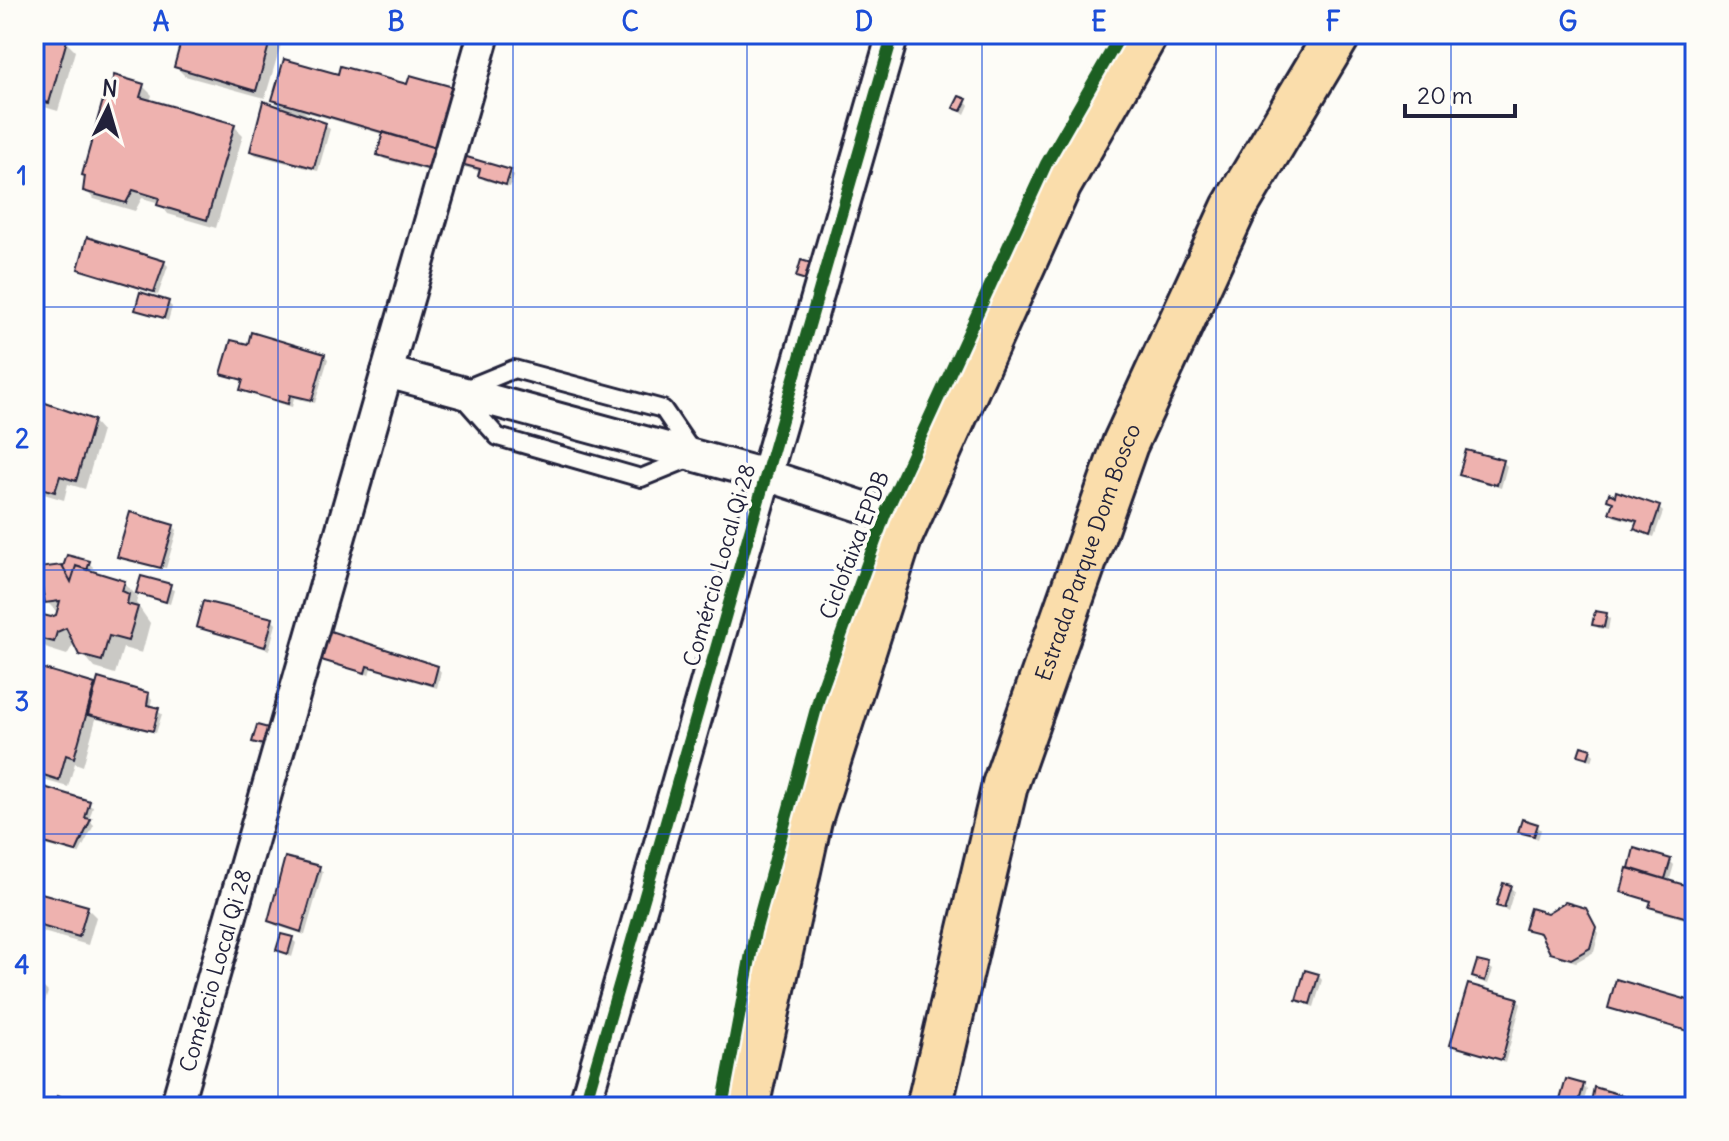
<svg xmlns="http://www.w3.org/2000/svg" width="1729" height="1141" font-family="Delius,sans-serif">
<rect width="100%" height="100%" fill="#fdfcf7"/>
<filter id="ink" filterUnits="userSpaceOnUse"><feTurbulence type="fractalNoise" baseFrequency=".0125" numOctaves="2"/><feDisplacementMap in="SourceGraphic" scale="16" xChannelSelector="R" yChannelSelector="G"/><feConvolveMatrix kernelMatrix="1 2 1 2 8 2 1 2 1" color-interpolation-filters="sRGB"/></filter>
<g filter="url(#ink)">
<path fill="#0003" d="M34 34 66 42 75 51 58 111 34 104Z
M185 34H284L265 98 185 76 176 67Z
M285 61 450 155 510 172 514 176 510 187 484 180 481 172 461 166 457 179 384 159 379 154 385 135 303 111 330 129 318 171 256 155 252 151 283 109 274 100Z
M143 86 152 95 150 102 234 126 243 135 216 228 168 214 160 203 142 198 135 211 94 199 85 190 84 176 104 102Z
M966 101 969 105 965 114 955 107Z
M164 262 168 266 158 295 80 269Z
M168 303 172 307 168 321 138 309Z
M324 355 328 359 315 403 294 398 292 407 246 393 242 389 244 382 223 373Z
M34 402 93 421 102 431 85 489 68 484 64 500 34 491Z
M1503 462 1507 466 1501 488 1461 475Z
M1609 500 1659 508 1663 512 1654 537 1640 532 1636 528 1638 523 1615 517 1611 513 1614 505Z
M173 526 177 530 166 568 123 560 119 556Z
M89 563 93 567 91 573 124 583 137 596 142 578 174 590 170 604 139 593 136 603 150 623 142 653 123 648 115 674 95 668 74 643 67 655 48 649 35 636 59 614 47 602 65 570Z
M1606 615 1610 619 1608 630 1598 628 1594 624Z
M272 620 276 624 269 650 198 626Z
M321 658 437 667 441 672 437 688 371 668 369 675Z
M34 669 97 689 148 695 152 699 150 708 162 714 156 733 96 719 83 766 75 763 68 787 43 780 34 771 39 754 34 753Z
M1590 751 1594 755 1592 761 1581 754Z
M34 786 93 807 89 820 94 825 79 854 34 842Z
M1537 826 1541 830 1538 839 1520 831Z
M1636 851 1670 861 1674 865 1669 882 1695 889V922L1656 911 1653 903 1623 891Z
M319 868 323 872 305 935 275 925 271 921Z
M1510 887 1514 891 1508 911 1498 905Z
M34 891 87 908 96 917 88 945 43 932 34 954Z
M1585 910 1599 933 1594 952 1576 962 1556 956 1544 936 1527 928 1547 915Z
M292 939 296 943 292 957 278 949Z
M1488 966 1493 970 1488 984 1479 981 1475 977Z
M1318 975 1322 980 1314 1007 1303 1003 1299 999Z
M34 978 48 992 43 1008 34 1005Z
M1517 1000 1521 1004 1505 1063 1451 1044Z
M1695 1004V1035L1610 1008Z
M1583 1086 1587 1090 1582 1107H1560Z"/>
<path fill="#eeb2af" stroke="#22223b" stroke-width="2" d="M34 34 67 40 49 103 34 99Z
M183 34H272L256 91 174 67Z
M284 59 338 74 340 66 407 84 410 75 464 90 446 151 272 100Z
M114 75 144 84 140 97 235 124 207 220 157 205 159 198 133 190 126 203 83 191 85 176 82 175 103 100 106 101Z
M959 96 967 99 961 111 953 108Z
M263 101 326 123 314 168 250 151Z
M383 132 460 155 453 176 377 155Z
M460 155 511 170 506 185 478 176 480 169 457 163Z
M87 237 165 261 154 292 78 269Z
M801 260 828 268 823 285 796 277Z
M140 292 169 301 164 318 135 310Z
M251 332 325 354 312 400 290 395 288 404 240 390 243 380 221 374 231 340 248 344Z
M34 399 94 420 76 481 60 476 55 492 34 486Z
M1466 450 1504 460 1497 485 1459 475Z
M1616 491 1660 506 1650 535 1634 529 1637 521 1609 513 1613 502 1607 500 1609 493 1615 496Z
M130 512 174 525 161 568 117 557Z
M67 555 90 561 87 570 76 566 71 582 63 567Z
M62 565 71 582 76 566 125 581 122 591 129 594 127 604 138 607 128 641 109 636 102 661 79 655 66 628 57 632 54 642 34 637 39 614 51 617 56 615 60 601 45 603 38 568Z
M141 576 171 584 166 602 136 593Z
M203 601 273 618 265 647 196 627Z
M1595 611 1607 613 1604 627 1592 625Z
M327 630 438 666 433 685 367 666 365 673 318 659Z
M1693 659 1695 660V689L1686 687Z
M34 666 95 684 74 758 66 755 59 780 34 772 39 749 34 748Z
M98 678 149 693 147 705 159 708 153 731 88 715Z
M257 725 272 729 267 746 252 742Z
M1581 746 1591 749 1588 758 1578 755Z
M34 784 90 801 85 818 91 819 76 852 34 840Z
M1522 819 1538 824 1534 836 1518 832Z
M1634 848 1671 859 1665 879 1629 868Z
M285 857 320 866 301 932 268 921Z
M1627 868 1695 888V920L1649 907 1651 901 1621 892Z
M1503 883 1511 885 1504 908 1496 906Z
M34 886V891L88 906 79 937 34 924Z
M1565 902 1586 908 1596 927 1590 948 1571 959 1550 953 1540 933 1524 929 1530 908 1547 913Z
M281 934 293 937 288 954 276 950Z
M1477 961 1490 964 1485 981 1472 977Z
M1305 970 1319 974 1310 1004 1296 1000Z
M1616 979 1695 1002V1033L1608 1008Z
M34 980 40 982 34 1001Z
M1468 984 1518 998 1502 1060 1450 1045Z
M1566 1079 1584 1084 1578 1105 1585 1107H1558Z
M1594 1087 1664 1107H1590Z
M57 1096 94 1107H54Z"/>
<g fill="none" stroke-linecap="round" stroke-linejoin="round">
<defs>
<path id="service" d="M514 369 663 409 695 456 641 478 498 437 458 392Z"/>
<g id="minor">
<path d="M387 372 766 475 885 514 915 499"/>
<path id="s1" d="M176 1107 484 34"/>
<path d="M584 1107 893 34"/>
</g>
<g id="primary">
<path d="M746 1107 809 820 899 538 1059 184 1145 34"/>
<path id="s2" d="M929 1107 1005 785 1125 444 1234 208 1338 34"/>
</g>
</defs>
<use href="#service" stroke="#22223b" stroke-width="22"/>
<use href="#minor" stroke="#22223b" stroke-width="36"/>
<use href="#primary" stroke="#22223b" stroke-width="50"/>
<use href="#service" stroke="#fdfcf7" stroke-width="16"/>
<use href="#minor" stroke="#fdfcf7" stroke-width="30"/>
<use href="#primary" stroke="#faddab" stroke-width="44"/>
<defs>
<path id="cycleway" d="M584 1107 893 34
M722 1107 755 932 820 694 885 514 1046 164 1121 34"/>
</defs>
<use href="#cycleway" stroke="#fdfcf7" stroke-width="17"/>
<use href="#cycleway" stroke="#1b5e20" stroke-width="12"/>
</g>
</g>
<path fill="none" stroke="#1d4ed8" stroke-width="2" stroke-opacity="0.55" d="M278 34V1107M513 34V1107M747 34V1107M982 34V1107M1216 34V1107M1451 34V1107M34 307H1695M34 570H1695M34 834H1695"/>
<g text-anchor="middle" stroke-width="8" stroke-linejoin="round" paint-order="stroke">
<g font-size="22" fill="#22223b" stroke="#fdfcf7">
<text transform="translate(854 545) rotate(-69)" y="8">Ciclofaixa EPDB</text>
<text dy="8" stroke="none"><textPath href="#s2" startOffset="578">Estrada Parque Dom Bosco</textPath></text>
<text transform="translate(719 565) rotate(-74)" y="8">Comércio Local Qi 28</text>
<text dy="8" stroke="none"><textPath href="#s1" startOffset="142">Comércio Local Qi 28</textPath></text>
</g>
</g>
<rect width="1729" height="1141" fill="none" stroke="#fdfcf7" stroke-width="88"/>
<g transform="translate(108 108) rotate(5)" stroke="#fdfcf7" stroke-width="6" paint-order="stroke">
<path d="M0-6L14 30L0 20L-14 30Z" fill="#22223b"/>
<text y="-12" font-size="22" font-weight="bold" text-anchor="middle" fill="#22223b">N</text>
</g>
<path d="M1405 104v12h110v-12" fill="none" stroke="#22223b" stroke-width="4"/>
<text x="1417" y="104" font-size="24" fill="#22223b" stroke="#fdfcf7" stroke-width="6" paint-order="stroke">20 m</text>
<rect x="44" y="44" width="1641" height="1053" fill="none" stroke="#1d4ed8" stroke-width="3"/>
<g font-size="26" text-anchor="middle" font-weight="bold" fill="#1d4ed8">
<text x="161" y="31">A</text>
<text x="396" y="31">B</text>
<text x="630" y="31">C</text>
<text x="864" y="31">D</text>
<text x="1099" y="31">E</text>
<text x="1333" y="31">F</text>
<text x="1568" y="31">G</text>
<text x="22" y="185">1</text>
<text x="22" y="448">2</text>
<text x="22" y="711">3</text>
<text x="22" y="974">4</text>
</g>
</svg>
